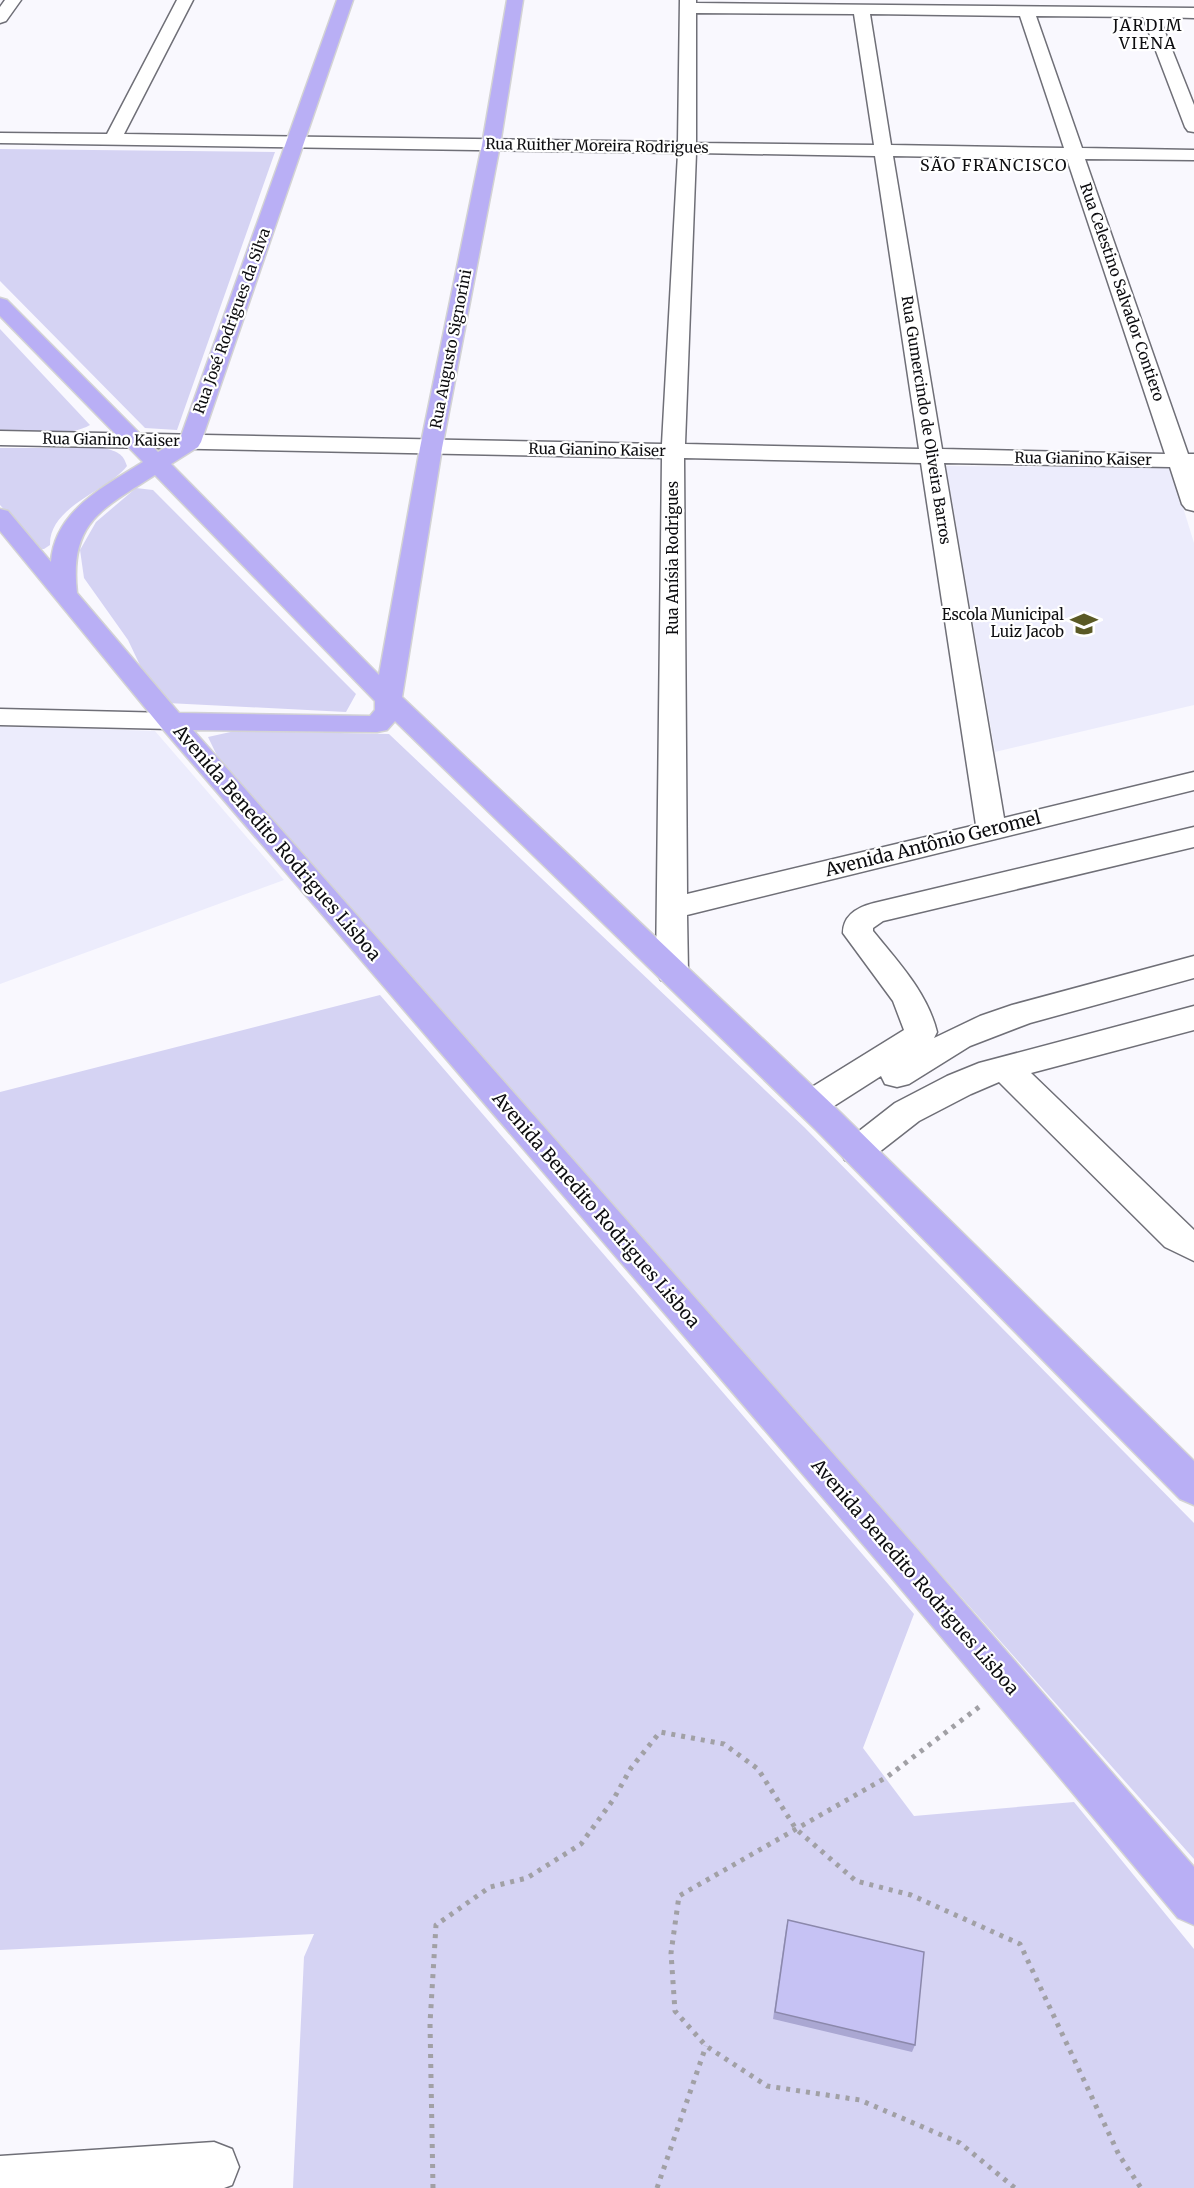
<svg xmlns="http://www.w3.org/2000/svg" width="1194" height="2188" font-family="Merriweather,serif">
<rect width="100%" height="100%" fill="#f9f8fe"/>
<path fill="#ececfc" d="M946 466 1171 468 1194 543V705L995 752Z
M0 726 155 731 284 880 0 984Z"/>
<path fill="#d5d3f3" d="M0 149 275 152 177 430 145 428 0 281Z
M0 329 90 425C69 438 25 430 0 430Z
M0 448H105C117 452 123 453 127 466 108 491 49 506 50 545L44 549H39L0 505Z
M136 488 153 490 356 694 346 712 167 703 146 678 128 640 84 578 80 550 96 522Z
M235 731 389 734 804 1127 1194 1523V1859L222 766 208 737Z
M380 995 914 1614 863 1748 914 1816 1074 1802 1194 1949V2188H293L304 1957 314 1934 0 1950V1092Z"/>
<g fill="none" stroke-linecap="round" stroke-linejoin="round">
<defs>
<path id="minor" d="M5 0H21L6 21 0 23V7Z
M177 0H193L124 134 678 142 680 0H696V3L1194 8V18L1159 17 1194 105V132L1188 131 1185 127 1143 17 1036 16 1082 148 1194 150V160L1085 159 1188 454H1194V511L1186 509 1182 504 1170 467 944 463 1004 818 1194 772V790L687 915 688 972 683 980 672 983 661 980 656 972 662 458 0 445V431L662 444 678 153 0 143V133L107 134ZM696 13 854 14 874 145 696 143ZM870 14 1020 16 1064 148 891 145ZM696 153 875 156 919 449 685 444ZM893 156 1067 159 1165 454 942 449ZM684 458 921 463 976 825 687 894Z
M0 709 171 713 181 715 185 721 181 727 171 729 0 725Z
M1194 827V847L883 921 873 928V931C898 962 927 992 937 1032L934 1038 980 1016 1012 1005 1194 956V978L1030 1023 970 1046 909 1084 897 1087 885 1084 881 1076 823 1113 811 1117 799 1113 794 1104 799 1095 904 1030 893 1001 843 933C843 915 858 907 874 903Z
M1194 1006V1030L1031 1073 1194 1230V1261L1165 1247 999 1082 971 1094 919 1121 869 1160 857 1164 845 1160 840 1151 845 1142 895 1103 947 1076 979 1063Z
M214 2142 232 2149 239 2167 232 2185 224 2188H0V2156Z"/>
<path id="major" d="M337 0H353L201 442 198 447 171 464 379 675 420 448 482 145 507 0H523L500 145 442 448 402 697 840 1112 1194 1461V1505L1180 1499 816 1130 395 721 387 730 377 732 193 730 919 1551 1194 1867V1925L1178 1918 891 1577 161 727 0 531V509L8 511 51 562C54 511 105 486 143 462L0 316V298L7 300 158 452 180 439ZM155 475 375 701V710L370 716 179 713 77 593C69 522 102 509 155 475Z"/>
</defs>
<use href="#minor" stroke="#6f6f77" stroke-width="3"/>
<use href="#major" stroke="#d3d3d4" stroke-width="3"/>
<path stroke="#a1a0a5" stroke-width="5" stroke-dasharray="4 6" stroke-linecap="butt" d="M979 1707 887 1777 679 1896 671 1953 675 2011 706 2046 767 2086 860 2100 960 2143 1015 2188
M433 2188 430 2023 436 1925 490 1887 527 1878 581 1844 613 1800 631 1768 660 1732 724 1744 758 1769 796 1829 856 1881 911 1895 1020 1944 1119 2155 1141 2188
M657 2188 706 2046"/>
<use href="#minor" fill="#fff" fill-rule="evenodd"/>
<use href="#major" fill="#b9aff5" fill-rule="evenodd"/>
</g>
<path fill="#aaa7d2" d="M788 1920 915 2045 912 2052 773 2019 786 1928Z"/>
<path fill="#c6c2f4" stroke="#8b88ab" stroke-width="1.5" d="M788 1920 924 1952 915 2045 775 2012Z"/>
<defs>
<symbol id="school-bare" viewBox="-9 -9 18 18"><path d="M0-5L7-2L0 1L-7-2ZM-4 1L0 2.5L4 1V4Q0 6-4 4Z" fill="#5a5925" stroke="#fff" stroke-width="2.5" paint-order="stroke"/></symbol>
</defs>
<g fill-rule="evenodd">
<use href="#school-bare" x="1065" y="605" width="38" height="38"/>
</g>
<g text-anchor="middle" stroke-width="4.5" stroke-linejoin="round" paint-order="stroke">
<g font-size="15" fill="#0d0d10" stroke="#fff">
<text transform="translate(597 146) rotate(1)" y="5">Rua Ruither Moreira Rodrigues</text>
<text transform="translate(1122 292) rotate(71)" y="5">Rua Celestino Salvador Contiero</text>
<text transform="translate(232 321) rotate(-70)" y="5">Rua José Rodrigues da Silva</text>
<text transform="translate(451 349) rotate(-79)" y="5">Rua Augusto Signorini</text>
<text transform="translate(926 420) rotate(81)" y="5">Rua Gumercindo de Oliveira Barros</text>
<text transform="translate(111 440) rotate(1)" y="5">Rua Gianino Kaiser</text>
<text transform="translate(597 450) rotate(1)" y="5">Rua Gianino Kaiser</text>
<text transform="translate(1083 459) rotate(1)" y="5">Rua Gianino Kaiser</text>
<text transform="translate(673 558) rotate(-90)" y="5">Rua Anísia Rodrigues</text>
</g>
<g font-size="15" fill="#0d0d10" stroke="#fff" text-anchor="end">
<text x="1064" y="620">Escola Municipal<tspan x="1064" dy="17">Luiz Jacob</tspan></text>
</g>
<g font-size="16" letter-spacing="1.5" fill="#0d0d10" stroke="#fff">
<text x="1148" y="31">JARDIM<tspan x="1148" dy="18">VIENA</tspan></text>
<text x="994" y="171">SÃO FRANCISCO</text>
</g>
<g font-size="18" fill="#0d0d10" stroke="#fff">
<text transform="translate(277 843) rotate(49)" y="6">Avenida Benedito Rodrigues Lisboa</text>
<text transform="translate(933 844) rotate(-14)" y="6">Avenida Antônio Geromel</text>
<text transform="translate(596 1210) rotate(49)" y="6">Avenida Benedito Rodrigues Lisboa</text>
<text transform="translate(915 1577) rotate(49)" y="6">Avenida Benedito Rodrigues Lisboa</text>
</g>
</g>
</svg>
